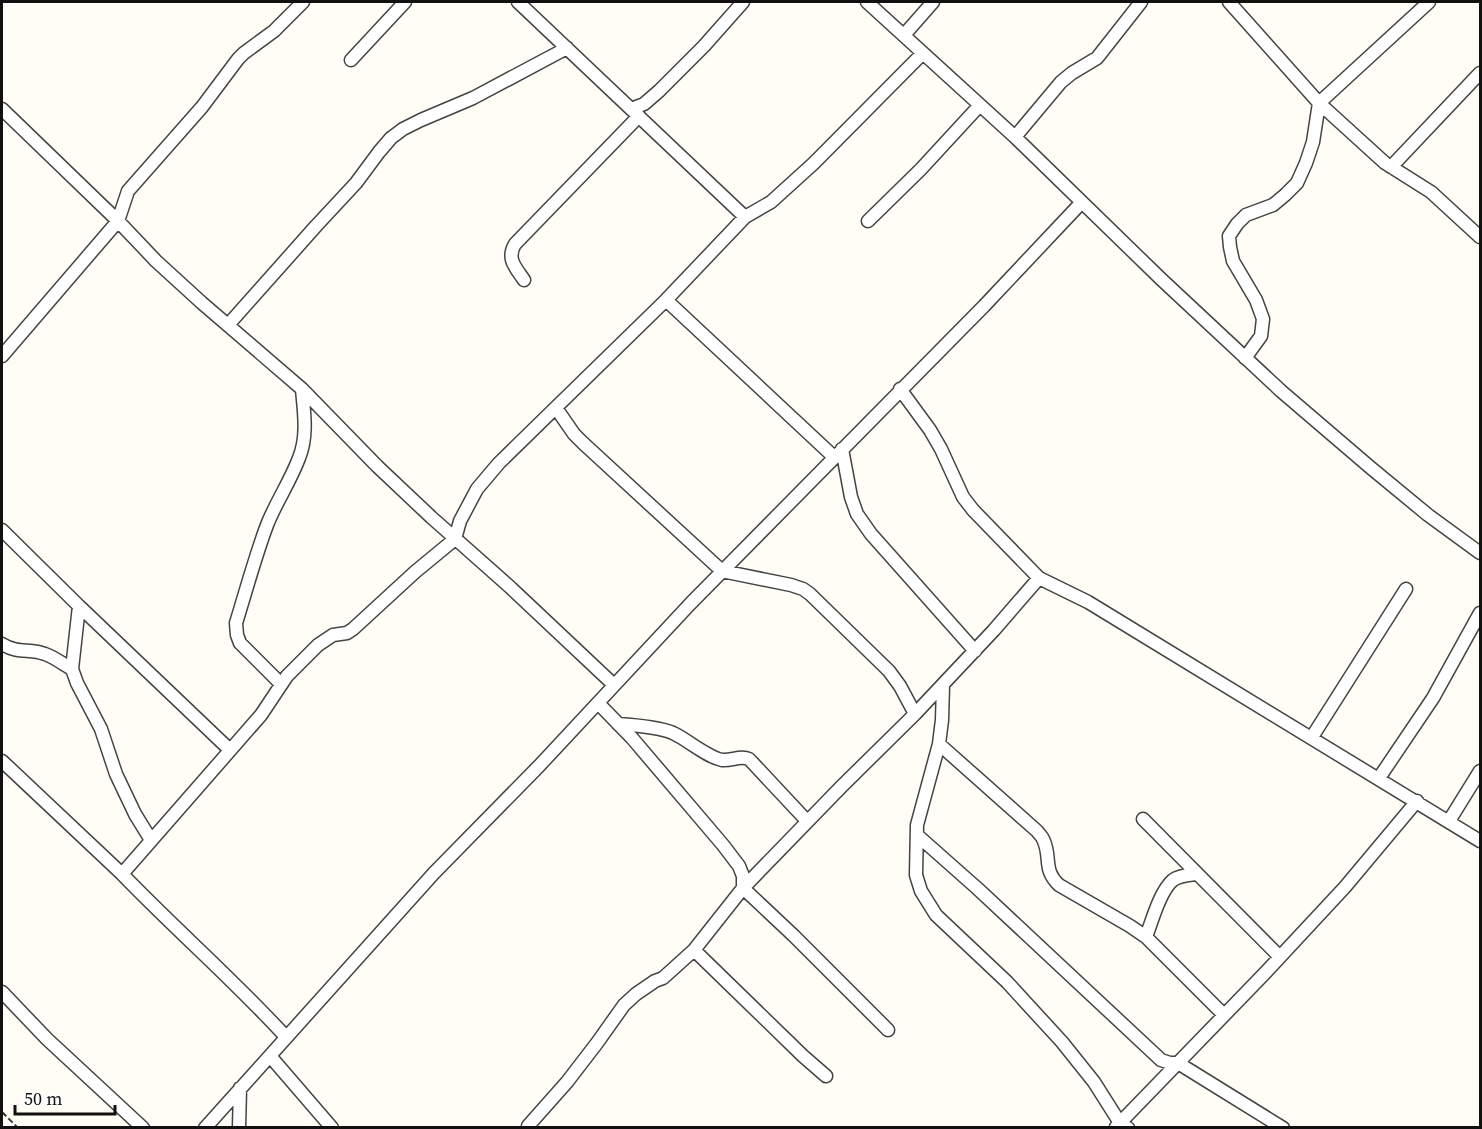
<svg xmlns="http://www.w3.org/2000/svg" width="1482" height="1129" font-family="'Source Serif 4',serif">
<rect width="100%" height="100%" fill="#fffdf5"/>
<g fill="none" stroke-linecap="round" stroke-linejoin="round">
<defs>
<path id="street" d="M867 2 1015 137 1161 279 1281 391 1371 468 1428 515 1480 553
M1229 2 1319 103 1385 163 1431 192 1480 237
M904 35 933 2
M351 60 405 2
M2 109 118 221 156 261 202 303 302 389 377 466 431 517 511 588 614 685
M631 109 644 104 659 91 704 46 743 2
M1015 137 1061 82 1072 73 1097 58 1141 2
M1391 167 1480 73
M745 217 771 202 814 163 923 53
M868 221 921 169 980 105
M524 280C516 268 506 259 515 244L639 116
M666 300 834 457
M228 325 316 226 356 183 379 152 391 138 403 129 421 120 473 98 567 48
M2 356 118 221 128 191 202 107 238 59 244 53 274 31 303 2
M1245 358 1261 336 1263 319 1256 300 1233 261 1230 247 1229 236 1237 224 1246 215 1273 205 1285 195 1297 183 1306 163 1313 142 1319 103 1429 2
M900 389 930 430 941 449 963 497 973 510 1039 578 1088 602 1480 841
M556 408 574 434 583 443 722 571 791 585 803 589 810 594 889 671 900 686 915 714
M842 449 851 497 857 514 871 534 975 651
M2 530 79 606 72 669 77 683 101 729 116 774 135 814 151 840
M79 606 230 750
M2 644C18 654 30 648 45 654 54 657 63 664 72 669
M281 684 240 643 237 635 236 623C246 591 255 557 267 525 276 502 290 482 299 458 308 436 304 412 302 389
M943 685 942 720 939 744 917 825 916 875 921 891 936 915 1007 982 1062 1042 1094 1082 1120 1123 1128 1128
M598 703 632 738 723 845 739 866 743 876V888L794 936 888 1030
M618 724C633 725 659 727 673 733 688 740 707 757 722 760 732 761 740 755 749 759L807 821
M1312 737 1406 589
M939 744 1037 831C1039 834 1042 836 1043 839 1052 857 1042 869 1059 885L1130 926 1146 937 1224 1015
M2 761 122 874
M1379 778 1433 698 1480 613
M1143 819 1280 957
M1449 821 1480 771
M917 835 978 889 1161 1060 1170 1063H1178L1283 1128
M1146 937C1152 921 1160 891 1173 880 1180 875 1188 875 1196 874
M694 950 803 1056 826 1076
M2 992 47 1039 143 1128
M286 1037C234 980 176 930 122 874L261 715 287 676 318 645 333 635 347 633 353 629 415 572 455 539 460 521 477 489 499 463 666 300 745 217 518 2
M270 1056 332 1128
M1116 1127 1265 973 1345 887 1417 801
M205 1128 434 873 539 766 690 604 984 306 1082 202
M239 1128 240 1088
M530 1128 528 1126 567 1082 597 1043 624 1005 636 994 655 981 663 978 694 950 743 888 841 787 915 714 994 630 1039 578"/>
</defs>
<use href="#street" stroke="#444" stroke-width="15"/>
<path stroke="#333" stroke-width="2" stroke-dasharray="6 3" stroke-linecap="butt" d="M2 1112 18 1128"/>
<use href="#street" stroke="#fff" stroke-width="12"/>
</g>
<rect width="1482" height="1129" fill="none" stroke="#111111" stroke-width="6"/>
<path d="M15 1105v9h100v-9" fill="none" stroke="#111111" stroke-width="3"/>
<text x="24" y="1105" font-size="18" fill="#111111" stroke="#ffffff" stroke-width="4.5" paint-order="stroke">50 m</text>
</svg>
